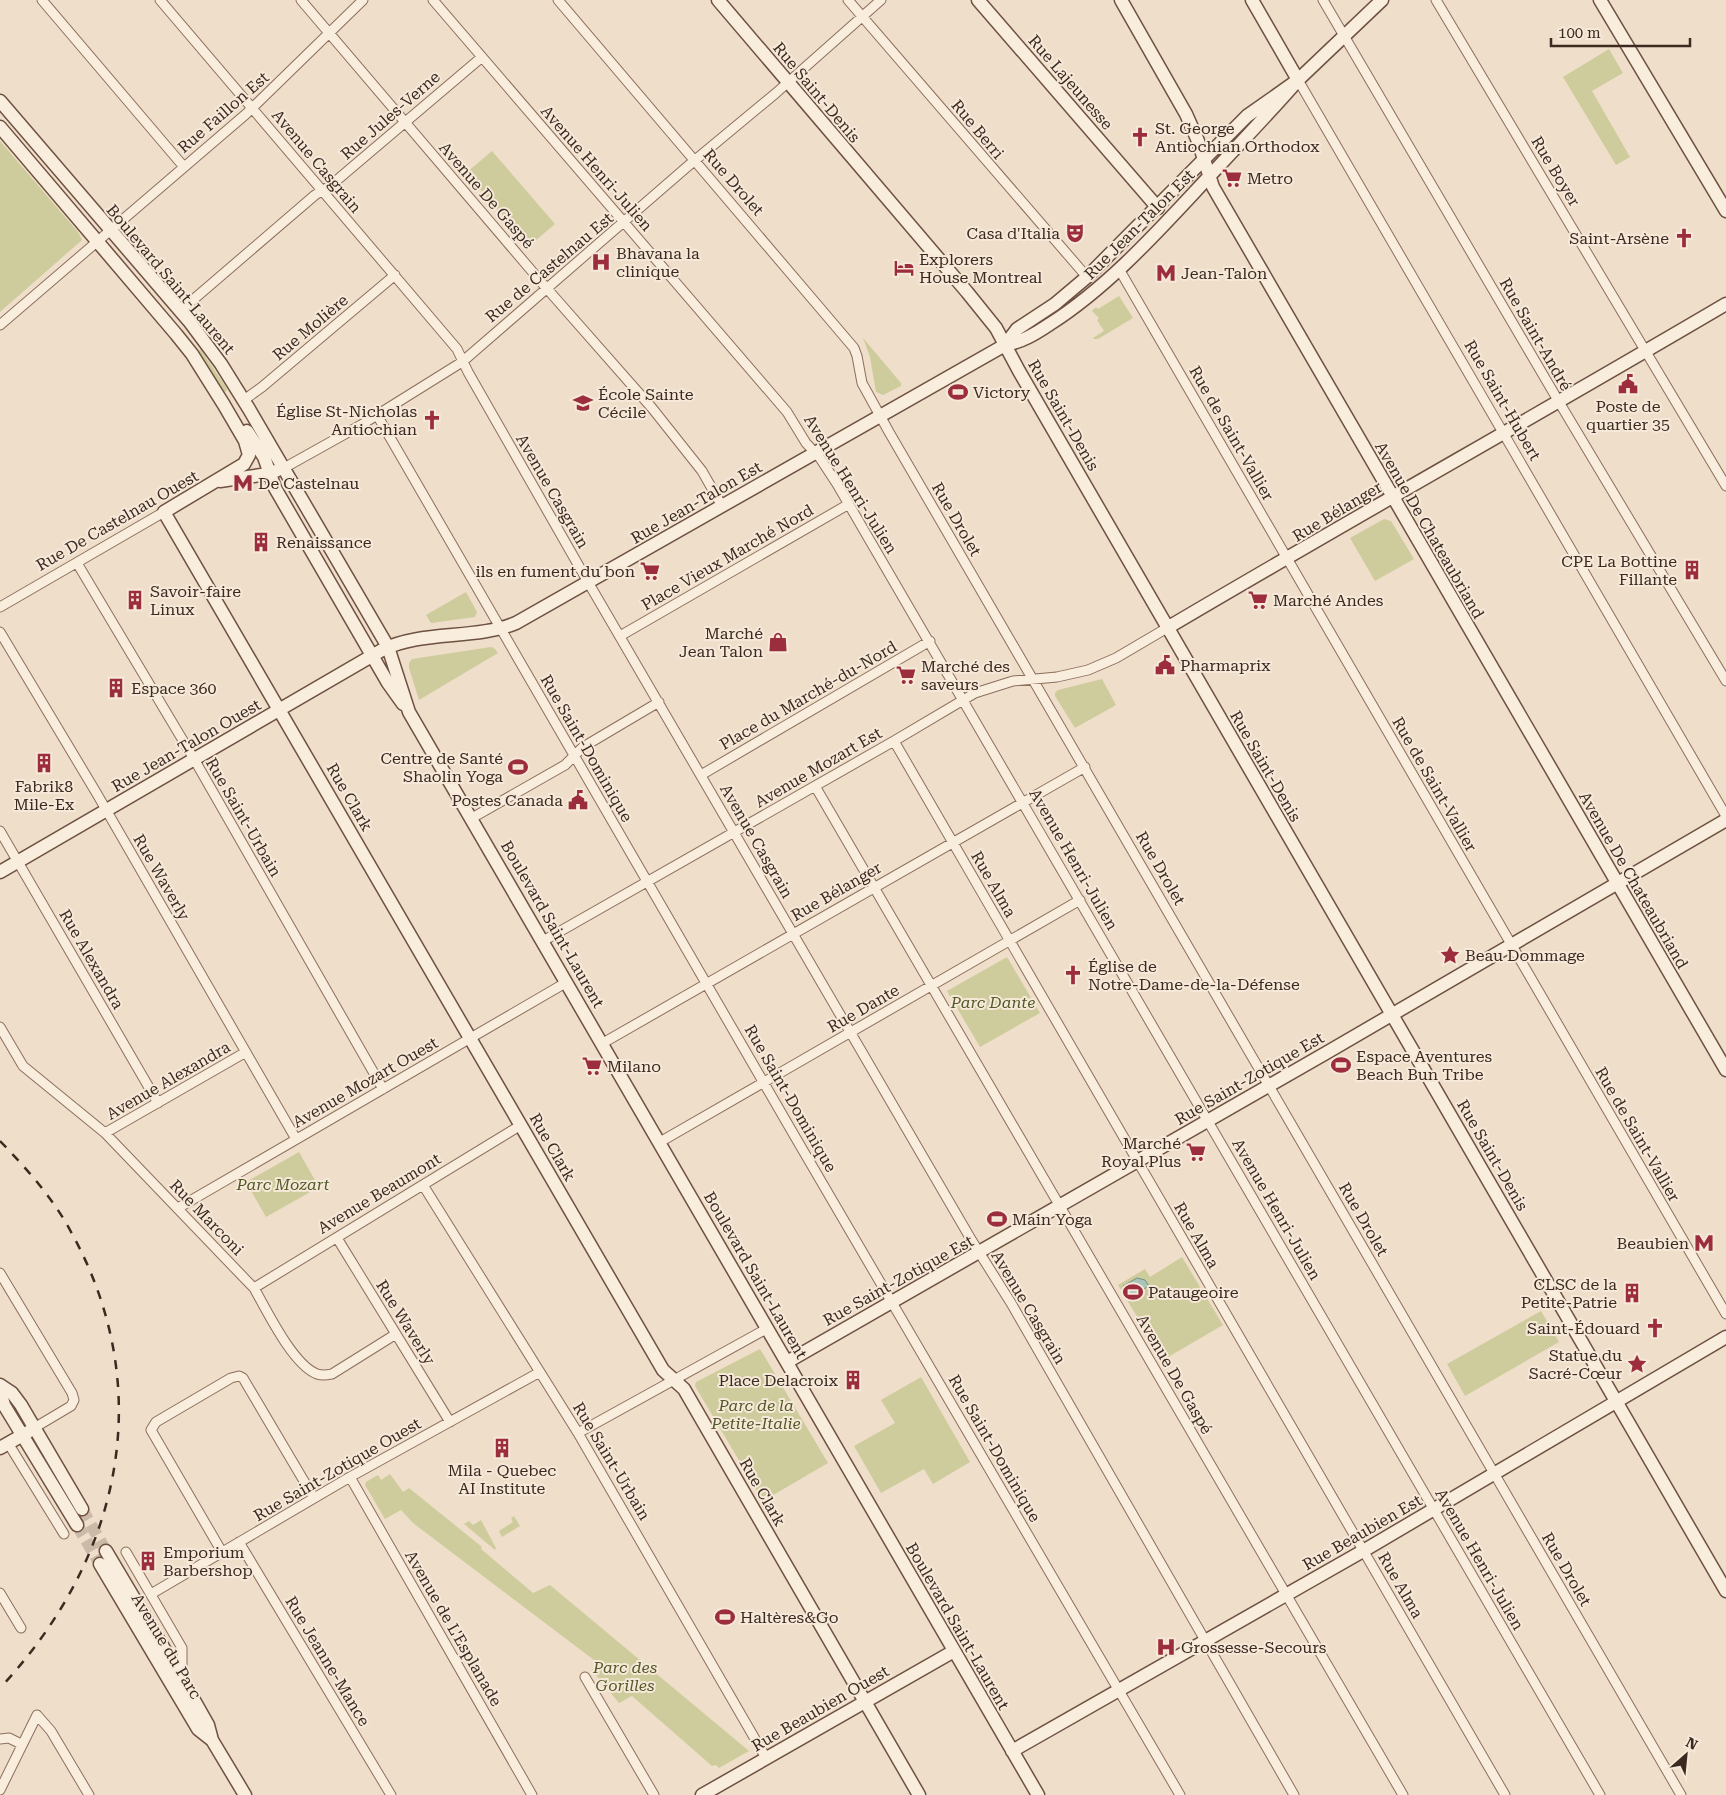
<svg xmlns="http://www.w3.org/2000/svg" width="1726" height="1795" font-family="'Roboto Serif',serif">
<rect width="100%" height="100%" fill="#efdec9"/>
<path fill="#cecc9c" d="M1609 49 1623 73 1592 91 1630 157 1616 165 1563 77Z
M0 141 78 232 82 240 0 312Z
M492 151 555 224 529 246 466 173Z
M1119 296 1133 318 1098 339H1094L1093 338 1104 331 1097 320 1099 318 1092 311 1096 307 1098 309Z
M863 338 901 383V386L883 395 876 392 870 357Z
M199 350H201L226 387 227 390 225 392 222 391 198 352Z
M1384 519 1391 521 1414 559 1375 581 1350 538Z
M466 592 477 612 475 617 431 623 426 615Z
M491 647 494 648 498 653 419 700 409 668V663L412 659Z
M1102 679 1116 705 1075 728 1055 696V693L1058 690Z
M1007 957 1040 1013 980 1047 947 991Z
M299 1152 319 1187 266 1217 246 1182Z
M1182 1257 1223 1325 1163 1360 1118 1285 1145 1269 1150 1277Z
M1541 1311 1559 1342 1465 1396 1447 1364Z
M760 1349 828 1463 763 1501 695 1386 696 1382Z
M921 1377 970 1462 933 1484 924 1469 881 1493 854 1446 895 1423 881 1400Z
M390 1474 403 1492 409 1488 482 1547 481 1549 533 1593 550 1585 749 1751 719 1768 716 1765 712 1766 632 1696 619 1703 592 1670 598 1663 413 1523 401 1510 385 1519 365 1485 366 1482 378 1475 381 1480Z
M514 1516 520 1526 502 1537 499 1531 513 1522 511 1518Z
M481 1520 496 1548 495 1550 464 1524 469 1521 473 1525Z"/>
<path fill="#aac3b8" stroke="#709285" d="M1137 1278 1145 1280 1149 1286 1130 1297 1123 1286Z"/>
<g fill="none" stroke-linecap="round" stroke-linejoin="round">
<path stroke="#cbbaa7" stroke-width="12" stroke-dasharray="12 6" stroke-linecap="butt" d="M82 1509 106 1551
M77 1525 100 1564"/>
<defs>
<path id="street" d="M42 0 184 167
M160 0 457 349 468 372 588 582 972 1241 1011 1303 1294 1795
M301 0 542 283 652 408 702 471 722 506
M433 0 787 412 806 443 820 458 837 484 1600 1795
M558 0 854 348 857 356 862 383 889 432 1681 1795
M848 0 1087 277
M1323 0 1559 402 1726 681
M1436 0 1726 486
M1298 80 1726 816
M1119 269 1726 1314
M180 311 315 195 330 186 482 57
M0 325 246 114 363 0
M244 400 262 387 395 275
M377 415 794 1135 1180 1795
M284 468 361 425 462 362 688 166 776 93 881 0
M77 563 194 759 383 1089
M0 607 164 512
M0 632 97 794 296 1139
M620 636 849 504
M894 741 1505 1795
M701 775 930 641
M815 786 1403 1795
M472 818 565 765 583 747 659 702
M0 831 158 1103
M543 941 894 741 975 693 1013 681 1057 677 1088 670 1116 658 1167 628
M0 1027 23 1066 105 1133 249 1283 254 1288C267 1311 293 1365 317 1374 323 1376 327 1375 332 1374L396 1334
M603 1043 1085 767
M105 1133 246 1052
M660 1142 1080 900
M423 1185 578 1433 766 1758
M178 1208 567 982
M337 1238 450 1422
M0 1273 72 1393 74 1400 71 1406 34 1428
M254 1288 521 1125
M578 1433 768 1328
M8 1443 64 1534
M350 1477 532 1795
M239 1542 391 1795
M126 1552 182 1648V1679
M222 1552 151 1430 156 1422 231 1378 239 1376 243 1378 314 1498
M0 1593 21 1628
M151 1594 350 1477 540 1372
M585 1677 654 1795
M0 1739 9 1738 21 1744
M0 1790 37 1715 51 1731 89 1795"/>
<path id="secondary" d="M718 0 967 292 996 328 1019 371 1726 1591
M978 0 1158 208
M1121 0 1186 114 1198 141 1213 187 1726 1070
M1252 0 1298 80
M1600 0 1726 211
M0 101 189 321 221 364 249 409 388 647 409 712 1038 1795
M0 127 176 334 192 354 224 405 245 441 249 455 244 464 164 512 663 1370 684 1389 919 1795
M1005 345 1017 329 1055 304 1087 277 1247 116 1298 80 1382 0
M247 431 264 457 275 488 388 683 403 704
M220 481 261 475 276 471
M1167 628C1353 518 1541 413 1726 304
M0 872 382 650C422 630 475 640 516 623L1005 345C1022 342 1035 334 1050 324 1113 284 1167 221 1218 167 1245 138 1272 110 1298 80
M787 1362 1326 1053 1726 820
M0 1385 12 1393 21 1405 82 1509
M0 1391 4 1405 77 1525
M0 1448 28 1432
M106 1551 182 1679 208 1725 212 1740
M100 1564 198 1729 212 1740 245 1795
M1012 1751 1363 1551 1726 1337
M702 1795 954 1651"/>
</defs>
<use href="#street" stroke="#8c6f5d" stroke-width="11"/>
<use href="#secondary" stroke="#6e5140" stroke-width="15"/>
<use href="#street" stroke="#f9eddd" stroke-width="9"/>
<use href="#secondary" stroke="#f9eddd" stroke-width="12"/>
<path stroke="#3c2a21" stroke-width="2.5" stroke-dasharray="9 9" stroke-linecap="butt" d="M0 1141C26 1168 52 1197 70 1230 159 1389 121 1559 0 1688"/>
</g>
<defs>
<symbol id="church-bare" viewBox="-9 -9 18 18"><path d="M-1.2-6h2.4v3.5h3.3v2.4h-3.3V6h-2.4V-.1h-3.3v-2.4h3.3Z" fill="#9b2d3d" stroke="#f6e9d9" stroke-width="2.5" paint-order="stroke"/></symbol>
<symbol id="supermarket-bare" viewBox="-9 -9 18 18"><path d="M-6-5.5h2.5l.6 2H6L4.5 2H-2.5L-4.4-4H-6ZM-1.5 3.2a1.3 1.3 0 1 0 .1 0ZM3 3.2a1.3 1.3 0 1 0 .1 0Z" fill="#9b2d3d" stroke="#f6e9d9" stroke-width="2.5" paint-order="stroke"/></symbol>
<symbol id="theatre-bare" viewBox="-9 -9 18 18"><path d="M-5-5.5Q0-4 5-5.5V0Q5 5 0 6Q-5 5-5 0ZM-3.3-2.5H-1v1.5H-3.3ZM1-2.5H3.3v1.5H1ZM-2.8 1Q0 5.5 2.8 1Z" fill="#9b2d3d" stroke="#f6e9d9" stroke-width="2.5" paint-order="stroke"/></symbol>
<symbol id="hospital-bare" viewBox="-9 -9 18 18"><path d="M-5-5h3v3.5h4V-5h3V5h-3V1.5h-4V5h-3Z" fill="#9b2d3d" stroke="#f6e9d9" stroke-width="2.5" paint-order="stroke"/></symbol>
<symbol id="hotel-bare" viewBox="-9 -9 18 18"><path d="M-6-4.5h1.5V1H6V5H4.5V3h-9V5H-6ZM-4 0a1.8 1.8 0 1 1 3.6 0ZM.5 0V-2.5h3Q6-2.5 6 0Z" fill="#9b2d3d" stroke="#f6e9d9" stroke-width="2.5" paint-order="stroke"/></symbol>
<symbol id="metro-bare" viewBox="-9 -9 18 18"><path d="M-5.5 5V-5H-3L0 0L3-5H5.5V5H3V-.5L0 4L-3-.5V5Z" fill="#9b2d3d" stroke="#f6e9d9" stroke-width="2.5" paint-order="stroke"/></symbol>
<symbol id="civic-bare" viewBox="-9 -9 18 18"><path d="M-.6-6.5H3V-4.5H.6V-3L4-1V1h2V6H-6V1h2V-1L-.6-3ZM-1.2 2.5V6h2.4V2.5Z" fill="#9b2d3d" stroke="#f6e9d9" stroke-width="2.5" paint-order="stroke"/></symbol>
<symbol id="stadium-bare" viewBox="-9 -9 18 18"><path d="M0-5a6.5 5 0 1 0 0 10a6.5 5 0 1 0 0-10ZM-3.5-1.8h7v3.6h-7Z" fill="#9b2d3d" stroke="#f6e9d9" stroke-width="2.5" paint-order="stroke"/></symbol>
<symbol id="school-bare" viewBox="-9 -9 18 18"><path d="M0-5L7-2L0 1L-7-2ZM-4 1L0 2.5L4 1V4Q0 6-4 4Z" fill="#9b2d3d" stroke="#f6e9d9" stroke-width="2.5" paint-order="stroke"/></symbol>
<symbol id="building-bare" viewBox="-9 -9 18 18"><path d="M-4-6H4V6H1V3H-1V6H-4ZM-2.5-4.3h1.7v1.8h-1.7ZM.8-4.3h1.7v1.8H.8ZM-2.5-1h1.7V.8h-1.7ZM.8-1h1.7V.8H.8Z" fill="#9b2d3d" stroke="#f6e9d9" stroke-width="2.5" paint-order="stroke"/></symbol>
<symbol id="shop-bare" viewBox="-9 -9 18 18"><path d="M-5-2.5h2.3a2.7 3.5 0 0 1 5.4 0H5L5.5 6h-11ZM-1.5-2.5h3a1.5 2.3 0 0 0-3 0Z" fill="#9b2d3d" stroke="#f6e9d9" stroke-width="2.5" paint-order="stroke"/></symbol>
<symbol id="sight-bare" viewBox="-9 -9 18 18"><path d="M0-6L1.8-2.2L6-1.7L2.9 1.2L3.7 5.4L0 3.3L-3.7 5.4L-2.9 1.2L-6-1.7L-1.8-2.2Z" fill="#9b2d3d" stroke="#f6e9d9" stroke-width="2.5" paint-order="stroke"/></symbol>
</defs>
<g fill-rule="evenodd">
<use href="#church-bare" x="1126" y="123" width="28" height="28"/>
<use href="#supermarket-bare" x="1218" y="164" width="28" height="28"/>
<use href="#theatre-bare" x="1061" y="219" width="28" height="28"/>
<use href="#church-bare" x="1670" y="224" width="28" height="28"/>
<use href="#hospital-bare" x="587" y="248" width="28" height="28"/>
<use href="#hotel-bare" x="890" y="254" width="28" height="28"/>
<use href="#metro-bare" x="1152" y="259" width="28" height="28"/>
<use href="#civic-bare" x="1614" y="370" width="28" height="28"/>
<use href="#stadium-bare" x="944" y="378" width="28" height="28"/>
<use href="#school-bare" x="569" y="389" width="28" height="28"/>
<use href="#church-bare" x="418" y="406" width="28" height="28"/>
<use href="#metro-bare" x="229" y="469" width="28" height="28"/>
<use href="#building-bare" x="247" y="528" width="28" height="28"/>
<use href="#building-bare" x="1678" y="556" width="28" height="28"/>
<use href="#supermarket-bare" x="636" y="557" width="28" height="28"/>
<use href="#building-bare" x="121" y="586" width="28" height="28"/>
<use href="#supermarket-bare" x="1244" y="586" width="28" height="28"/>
<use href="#shop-bare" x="764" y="628" width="28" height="28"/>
<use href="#civic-bare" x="1151" y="651" width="28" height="28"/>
<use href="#supermarket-bare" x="892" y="661" width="28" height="28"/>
<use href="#building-bare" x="102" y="674" width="28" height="28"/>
<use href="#building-bare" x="30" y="749" width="28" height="28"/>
<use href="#stadium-bare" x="504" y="753" width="28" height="28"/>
<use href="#civic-bare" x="564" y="786" width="28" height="28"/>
<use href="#sight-bare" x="1436" y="941" width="28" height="28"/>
<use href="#church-bare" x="1059" y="961" width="28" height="28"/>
<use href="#stadium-bare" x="1327" y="1051" width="28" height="28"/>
<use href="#supermarket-bare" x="578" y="1052" width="28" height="28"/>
<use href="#supermarket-bare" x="1182" y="1138" width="28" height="28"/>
<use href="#stadium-bare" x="983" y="1205" width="28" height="28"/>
<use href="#metro-bare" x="1690" y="1229" width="28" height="28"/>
<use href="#stadium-bare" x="1119" y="1278" width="28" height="28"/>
<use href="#building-bare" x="1618" y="1279" width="28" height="28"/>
<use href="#church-bare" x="1641" y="1314" width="28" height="28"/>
<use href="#sight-bare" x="1623" y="1350" width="28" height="28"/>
<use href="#building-bare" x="839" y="1366" width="28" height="28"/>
<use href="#building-bare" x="488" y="1434" width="28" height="28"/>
<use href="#building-bare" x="134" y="1547" width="28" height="28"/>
<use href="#stadium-bare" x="711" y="1603" width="28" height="28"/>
<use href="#hospital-bare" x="1152" y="1633" width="28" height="28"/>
</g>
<g text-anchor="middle" stroke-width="4" stroke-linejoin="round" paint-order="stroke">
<g font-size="16" fill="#3c2a21" stroke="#f6e9d9">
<text transform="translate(1071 82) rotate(49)" y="6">Rue Lajeunesse</text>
<text transform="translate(817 92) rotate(50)" y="6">Rue Saint-Denis</text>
<text transform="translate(223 112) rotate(-41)" y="6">Rue Faillon Est</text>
<text transform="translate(390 115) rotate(-41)" y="6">Rue Jules-Verne</text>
<text transform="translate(978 129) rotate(50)" y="6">Rue Berri</text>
<text transform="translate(317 161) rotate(50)" y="6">Avenue Casgrain</text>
<text transform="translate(597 168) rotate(49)" y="6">Avenue Henri-Julien</text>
<text transform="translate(1556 171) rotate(59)" y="6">Rue Boyer</text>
<text transform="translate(734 182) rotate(49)" y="6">Rue Drolet</text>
<text transform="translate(487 195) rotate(49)" y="6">Avenue De Gaspé</text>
<text transform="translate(1139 224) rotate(-45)" y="6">Rue Jean-Talon Est</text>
<text transform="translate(549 267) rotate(-40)" y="6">Rue de Castelnau Est</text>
<text transform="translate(171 279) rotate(50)" y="6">Boulevard Saint-Laurent</text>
<text transform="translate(310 327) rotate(-40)" y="6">Rue Molière</text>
<text transform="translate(1536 334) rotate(60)" y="6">Rue Saint-André</text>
<text transform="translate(1503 400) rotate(60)" y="6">Rue Saint-Hubert</text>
<text transform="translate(1064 415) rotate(60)" y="6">Rue Saint-Denis</text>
<text transform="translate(1232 433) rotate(60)" y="6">Rue de Saint-Vallier</text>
<text transform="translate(851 484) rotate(58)" y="6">Avenue Henri-Julien</text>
<text transform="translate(553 491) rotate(60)" y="6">Avenue Casgrain</text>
<text transform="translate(696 502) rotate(-30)" y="6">Rue Jean-Talon Est</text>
<text transform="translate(1337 511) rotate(-31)" y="6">Rue Bélanger</text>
<text transform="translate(957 519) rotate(60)" y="6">Rue Drolet</text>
<text transform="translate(117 520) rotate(-30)" y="6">Rue De Castelnau Ouest</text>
<text transform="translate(1430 530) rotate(60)" y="6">Avenue De Chateaubriand</text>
<text transform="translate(727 557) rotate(-30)" y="6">Place Vieux Marché Nord</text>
<text transform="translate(808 695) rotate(-30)" y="6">Place du Marché-du-Nord</text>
<text transform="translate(186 745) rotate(-30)" y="6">Rue Jean-Talon Ouest</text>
<text transform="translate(587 748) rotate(60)" y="6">Rue Saint-Dominique</text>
<text transform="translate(1266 766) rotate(60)" y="6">Rue Saint-Denis</text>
<text transform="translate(818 767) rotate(-30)" y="6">Avenue Mozart Est</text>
<text transform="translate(1435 784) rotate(60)" y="6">Rue de Saint-Vallier</text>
<text transform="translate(350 797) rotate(60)" y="6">Rue Clark</text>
<text transform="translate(244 817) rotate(60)" y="6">Rue Saint-Urbain</text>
<text transform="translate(757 841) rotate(60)" y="6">Avenue Casgrain</text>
<text transform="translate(1074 859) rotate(60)" y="6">Avenue Henri-Julien</text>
<text transform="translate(1161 868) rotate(60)" y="6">Rue Drolet</text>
<text transform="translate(162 877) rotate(60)" y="6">Rue Waverly</text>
<text transform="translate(1634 880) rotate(60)" y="6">Avenue De Chateaubriand</text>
<text transform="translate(994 884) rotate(60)" y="6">Rue Alma</text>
<text transform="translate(836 891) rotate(-30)" y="6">Rue Bélanger</text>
<text transform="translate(553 924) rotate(60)" y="6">Boulevard Saint-Laurent</text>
<text transform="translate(92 959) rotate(60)" y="6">Rue Alexandra</text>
<text transform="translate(863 1008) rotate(-30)" y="6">Rue Dante</text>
<text transform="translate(1249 1078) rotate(-30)" y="6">Rue Saint-Zotique Est</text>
<text transform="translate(168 1080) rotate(-30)" y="6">Avenue Alexandra</text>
<text transform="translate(365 1082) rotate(-30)" y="6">Avenue Mozart Ouest</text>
<text transform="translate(791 1098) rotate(60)" y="6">Rue Saint-Dominique</text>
<text transform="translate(1638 1134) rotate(60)" y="6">Rue de Saint-Vallier</text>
<text transform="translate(553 1147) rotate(60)" y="6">Rue Clark</text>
<text transform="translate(1493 1155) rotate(60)" y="6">Rue Saint-Denis</text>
<text transform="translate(379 1193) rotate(-31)" y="6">Avenue Beaumont</text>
<text transform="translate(1277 1209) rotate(60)" y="6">Avenue Henri-Julien</text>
<text transform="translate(207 1217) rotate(46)" y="6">Rue Marconi</text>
<text transform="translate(1364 1219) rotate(60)" y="6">Rue Drolet</text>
<text transform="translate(1197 1235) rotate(60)" y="6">Rue Alma</text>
<text transform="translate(756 1275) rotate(60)" y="6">Boulevard Saint-Laurent</text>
<text transform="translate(898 1280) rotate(-29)" y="6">Rue Saint-Zotique Est</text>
<text transform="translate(1029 1307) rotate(59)" y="6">Avenue Casgrain</text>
<text transform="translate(406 1322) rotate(58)" y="6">Rue Waverly</text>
<text transform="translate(1175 1374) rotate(60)" y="6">Avenue De Gaspé</text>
<text transform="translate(995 1448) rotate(60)" y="6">Rue Saint-Dominique</text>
<text transform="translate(612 1461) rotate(59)" y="6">Rue Saint-Urbain</text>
<text transform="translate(337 1469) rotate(-30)" y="6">Rue Saint-Zotique Ouest</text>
<text transform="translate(763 1492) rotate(60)" y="6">Rue Clark</text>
<text transform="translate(1362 1532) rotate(-30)" y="6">Rue Beaubien Est</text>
<text transform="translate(1480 1559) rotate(60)" y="6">Avenue Henri-Julien</text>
<text transform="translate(1567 1569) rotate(60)" y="6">Rue Drolet</text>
<text transform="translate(1401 1585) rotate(60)" y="6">Rue Alma</text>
<text transform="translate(958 1626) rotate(60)" y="6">Boulevard Saint-Laurent</text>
<text transform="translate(454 1628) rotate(60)" y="6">Avenue de L'Esplanade</text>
<text transform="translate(167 1646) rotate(59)" y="6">Avenue du Parc</text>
<text transform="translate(328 1661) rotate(59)" y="6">Rue Jeanne-Mance</text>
<text transform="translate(820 1708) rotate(-30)" y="6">Rue Beaubien Ouest</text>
</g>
<g font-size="16" fill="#3c2a21" stroke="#f6e9d9" text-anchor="start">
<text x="1155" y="134">St. George<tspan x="1155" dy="18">Antiochian Orthodox</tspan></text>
<text x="1247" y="184">Metro</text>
<text x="1060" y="239" text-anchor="end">Casa d'Italia</text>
<text x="1669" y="244" text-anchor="end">Saint-Arsène</text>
<text x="616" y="259">Bhavana la<tspan x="616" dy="18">clinique</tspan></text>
<text x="919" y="265">Explorers<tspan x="919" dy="18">House Montreal</tspan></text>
<text x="1181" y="279">Jean-Talon</text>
<text x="973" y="398">Victory</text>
<text x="598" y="400">École Sainte<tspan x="598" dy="18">Cécile</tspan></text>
<text x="1628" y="412" text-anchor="middle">Poste de<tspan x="1628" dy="18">quartier 35</tspan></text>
<text x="417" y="417" text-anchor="end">Église St-Nicholas<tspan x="417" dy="18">Antiochian</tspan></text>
<text x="258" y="489">De Castelnau</text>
<text x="276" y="548">Renaissance</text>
<text x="1677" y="567" text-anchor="end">CPE La Bottine<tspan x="1677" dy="18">Fillante</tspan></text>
<text x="635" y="577" text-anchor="end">ils en fument du bon</text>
<text x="150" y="597">Savoir-faire<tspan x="150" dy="18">Linux</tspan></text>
<text x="1273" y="606">Marché Andes</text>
<text x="763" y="639" text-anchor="end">Marché<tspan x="763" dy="18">Jean Talon</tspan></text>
<text x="1180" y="671">Pharmaprix</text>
<text x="921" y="672">Marché des<tspan x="921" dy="18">saveurs</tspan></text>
<text x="131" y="694">Espace 360</text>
<text x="503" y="764" text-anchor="end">Centre de Santé<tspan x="503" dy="18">Shaolin Yoga</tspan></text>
<text x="44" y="792" text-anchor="middle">Fabrik8<tspan x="44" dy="18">Mile-Ex</tspan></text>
<text x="563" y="806" text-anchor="end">Postes Canada</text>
<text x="1465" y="961">Beau Dommage</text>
<text x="1088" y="972">Église de<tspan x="1088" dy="18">Notre-Dame-de-la-Défense</tspan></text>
<text x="1356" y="1062">Espace Aventures<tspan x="1356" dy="18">Beach Bun Tribe</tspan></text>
<text x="607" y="1072">Milano</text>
<text x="1181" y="1149" text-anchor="end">Marché<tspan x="1181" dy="18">Royal Plus</tspan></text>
<text x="1012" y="1225">Main Yoga</text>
<text x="1689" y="1249" text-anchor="end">Beaubien</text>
<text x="1617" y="1290" text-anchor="end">CLSC de la<tspan x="1617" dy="18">Petite-Patrie</tspan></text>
<text x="1148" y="1298">Pataugeoire</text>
<text x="1640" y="1334" text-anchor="end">Saint-Édouard</text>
<text x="1622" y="1361" text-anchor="end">Statue du<tspan x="1622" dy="18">Sacré-Cœur</tspan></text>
<text x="838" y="1386" text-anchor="end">Place Delacroix</text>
<text x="502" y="1476" text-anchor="middle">Mila - Quebec<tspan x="502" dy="18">AI Institute</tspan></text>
<text x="163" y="1558">Emporium<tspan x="163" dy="18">Barbershop</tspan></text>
<text x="740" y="1623">Haltères&amp;Go</text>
<text x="1181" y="1653">Grossesse-Secours</text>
</g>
<g font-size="16" font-style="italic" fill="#535927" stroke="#f6e9d9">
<text x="993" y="1008">Parc Dante</text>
<text x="283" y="1190">Parc Mozart</text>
<text x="756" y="1411">Parc de la<tspan x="756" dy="18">Petite-Italie</tspan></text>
<text x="625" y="1673">Parc des<tspan x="625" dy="18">Gorilles</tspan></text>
</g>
</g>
<g transform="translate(1686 1755) rotate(27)" stroke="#f6e9d9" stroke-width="4" paint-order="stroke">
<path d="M0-4L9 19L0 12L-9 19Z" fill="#3c2a21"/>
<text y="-8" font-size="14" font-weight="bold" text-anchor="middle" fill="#3c2a21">N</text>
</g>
<path d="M1551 38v8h139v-8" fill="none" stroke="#3c2a21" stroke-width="2.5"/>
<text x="1558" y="38" font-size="15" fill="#3c2a21" stroke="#f6e9d9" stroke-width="4" paint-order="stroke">100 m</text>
</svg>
